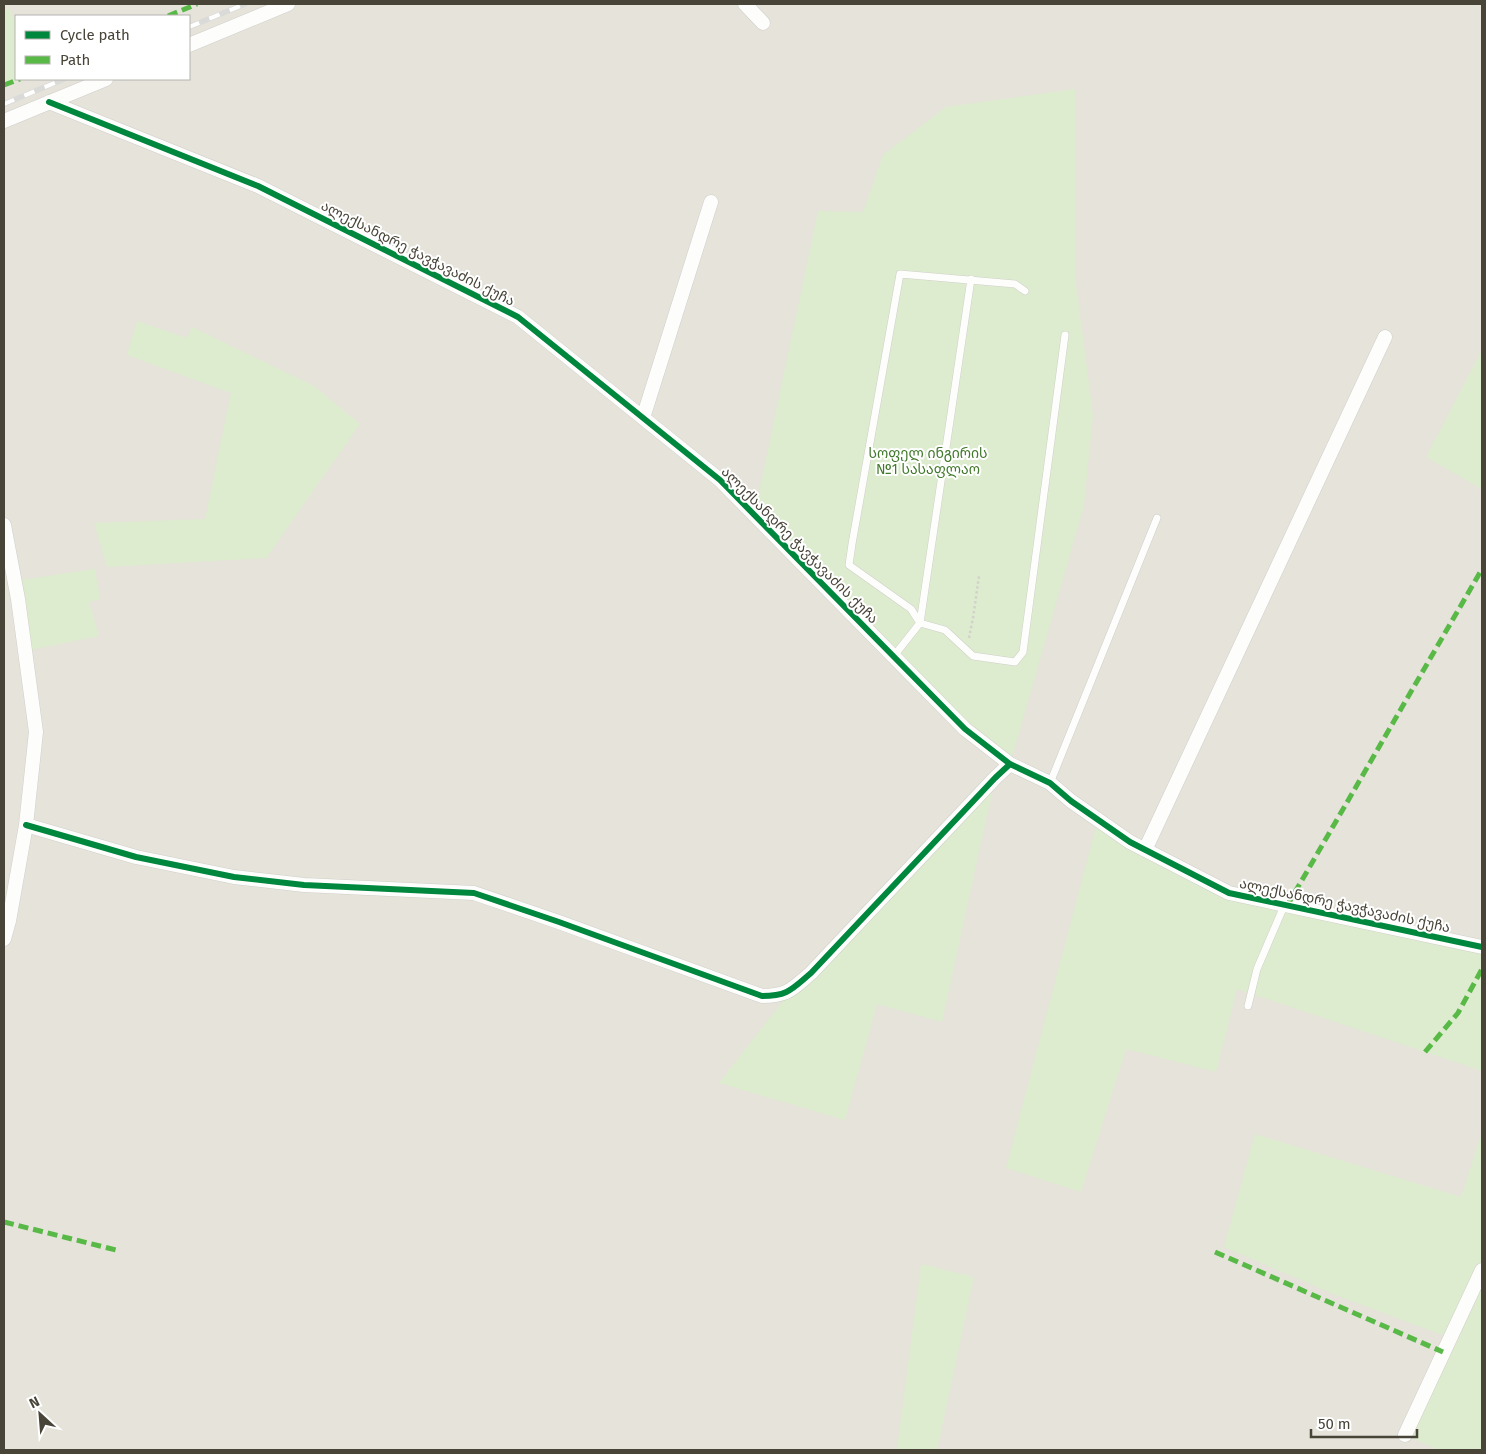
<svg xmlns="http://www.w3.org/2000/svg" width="1486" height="1454" font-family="'Fira Sans','Noto Sans Georgian',sans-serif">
<rect width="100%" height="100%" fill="#f2f1ed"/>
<path fill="#e5e3da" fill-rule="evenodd" d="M4 4H1482V1450H4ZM16 16H189V79H16Z"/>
<path fill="#ddecce" d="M4 8 10 10 16 24V79H20L4 85Z
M1075 89V277L1093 415 1084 505 1010 764 754 516 818 211 863 212 883 155 946 107Z
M137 321 187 338 192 327 314 386 360 424 266 558 107 567 94 523 205 519 231 393 127 355Z
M1481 352 1482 353V489L1426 457Z
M95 569 100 599 89 602 99 636 25 651 14 581Z
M995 778 942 1022 877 1004 845 1120 719 1083 792 989Z
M1098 819 1229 893 1482 947V1071L1237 989 1216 1072 1126 1049 1081 1192 1006 1168Z
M1482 1132V1450H1439L1405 1435 1450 1338 1338 1296 1224 1247 1255 1134 1461 1197Z
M921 1264 974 1277 937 1450H897Z"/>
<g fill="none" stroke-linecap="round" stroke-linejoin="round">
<defs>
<path id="service" d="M1025 291 1015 284 900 274 852 544 849 565 911 609 920 623 945 630 973 656 1015 662 1023 652 1065 335
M893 657 920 623 971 279
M1050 783 1157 518
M1248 1006 1257 969 1284 906"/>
<path id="minor" d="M745 4 763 23
M189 45 288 4
M49 102 258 186 518 317 720 480 965 729 1010 764 1050 783 1071 801 1130 842 1229 893 1482 947
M4 121 106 79
M643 418 711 202
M4 525 18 599 36 732 26 825 9 921 4 939
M26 825 136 857 234 877 304 885 474 893 559 922 762 996C788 996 792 989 811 973L995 778 1010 764
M1145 850 1385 337
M1405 1435 1482 1270"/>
</defs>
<use href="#service" stroke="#d0cfca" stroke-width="8"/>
<use href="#minor" stroke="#d0cfca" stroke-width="15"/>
<path stroke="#d2d1cb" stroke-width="2.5" stroke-dasharray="2.5 2.5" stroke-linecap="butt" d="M969 638 973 618 979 576"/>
<use href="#service" stroke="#fdfdfc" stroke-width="7"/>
<use href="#minor" stroke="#fdfdfc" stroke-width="14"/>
<defs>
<path id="rail" d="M189 27 245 4
M4 104 64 79"/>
</defs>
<use href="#rail" stroke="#dadad9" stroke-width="5.5"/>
<use href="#rail" stroke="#fff" stroke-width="4" stroke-dasharray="11" stroke-linecap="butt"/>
<path stroke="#58b947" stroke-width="5" stroke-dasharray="10 5" stroke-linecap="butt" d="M168 16 197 4
M4 85 20 79
M1287 906 1482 569
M1425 1052 1458 1013 1482 969
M4 1222 120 1251
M1215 1252 1443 1352"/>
<defs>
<path id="cycleway" d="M49 102 258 186 518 317 720 480 965 729 1010 764 1050 783 1071 801 1130 842 1229 893 1482 947
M26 825 136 857 234 877 304 885 474 893 559 922 762 996C788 996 792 989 811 973L995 778 1010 764"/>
</defs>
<use href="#cycleway" stroke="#fff" stroke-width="9"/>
<use href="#cycleway" stroke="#00873e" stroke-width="6"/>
</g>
<g text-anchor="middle" stroke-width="4" stroke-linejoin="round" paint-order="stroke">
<g font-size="14" fill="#484438" stroke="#fff">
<text transform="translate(418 253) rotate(27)" y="5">ალექსანდრე ჭავჭავაძის ქუჩა</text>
<text transform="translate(800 545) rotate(45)" y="5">ალექსანდრე ჭავჭავაძის ქუჩა</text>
<text transform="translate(1345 905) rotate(12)" y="5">ალექსანდრე ჭავჭავაძის ქუჩა</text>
</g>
<g font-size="14" fill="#42792c" stroke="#fff">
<text x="928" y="458">სოფელ ინგირის<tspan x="928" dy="16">№1 სასაფლაო</tspan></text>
</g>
</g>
<rect width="1486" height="1454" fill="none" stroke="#484438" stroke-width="10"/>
<rect x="15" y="15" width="175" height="65" fill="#ffffff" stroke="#b6b4af"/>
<rect x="25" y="31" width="25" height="8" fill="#00873e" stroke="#b6b4af"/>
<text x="60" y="40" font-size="15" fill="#484438">Cycle path</text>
<rect x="25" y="56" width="25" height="8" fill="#58b947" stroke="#b6b4af"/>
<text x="60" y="65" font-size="15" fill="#484438">Path</text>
<g transform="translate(40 1414) rotate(334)" stroke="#ffffff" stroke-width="4" paint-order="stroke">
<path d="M0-4L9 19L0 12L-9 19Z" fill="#484438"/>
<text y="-8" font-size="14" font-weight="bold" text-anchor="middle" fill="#484438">N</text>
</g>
<path d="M1311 1429v8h106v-8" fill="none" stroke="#484438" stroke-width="2.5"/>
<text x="1318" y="1429" font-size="15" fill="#484438" stroke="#ffffff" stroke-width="4" paint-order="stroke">50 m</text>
</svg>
